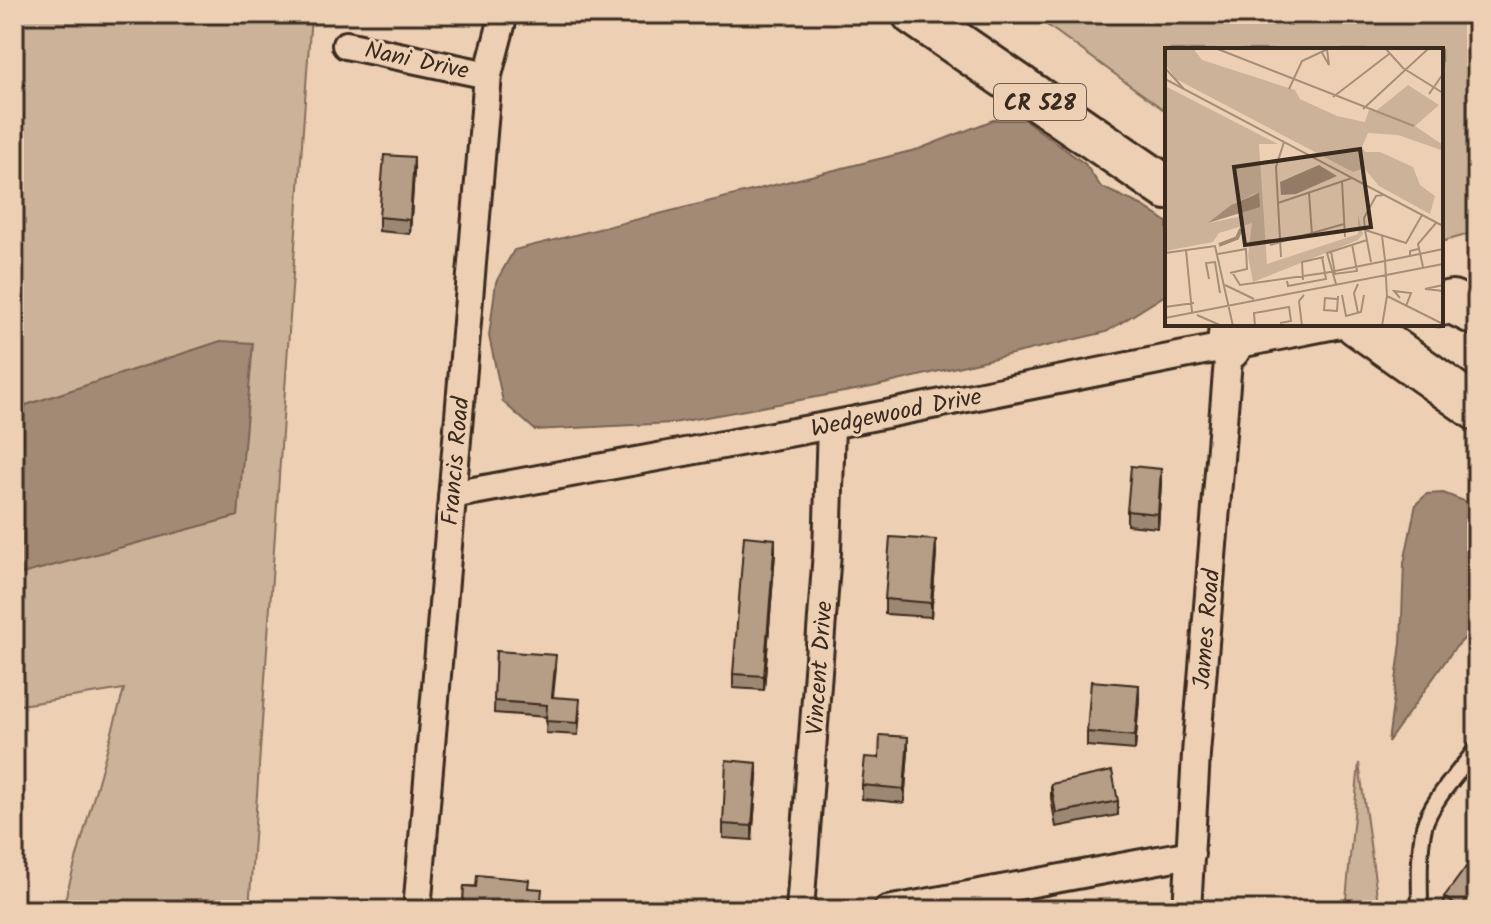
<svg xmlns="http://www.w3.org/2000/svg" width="1491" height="924" font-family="Kalam,sans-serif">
<rect width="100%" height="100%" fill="#edd0b4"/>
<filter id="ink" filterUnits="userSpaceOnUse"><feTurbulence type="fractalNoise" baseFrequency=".0125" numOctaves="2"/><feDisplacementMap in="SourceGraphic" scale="16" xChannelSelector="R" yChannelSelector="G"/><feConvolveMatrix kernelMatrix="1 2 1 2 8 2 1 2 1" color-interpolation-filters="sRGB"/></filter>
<g filter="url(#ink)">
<path fill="#ccb299" stroke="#846e5c" stroke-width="2" d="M14 14H311L249 910H62L124 689 14 706V576L238 516 243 446 221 341 14 409Z
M1032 14H1477V232L1441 242V50H1167V112Z
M1359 763 1379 910H1345Z"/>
<path fill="#a38a74" stroke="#796452" stroke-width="2" d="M993 120H1025L1085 164 1101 187 1143 206 1167 222V294L1106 332 872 387 673 423 535 430 503 402 489 336 496 282 514 250 919 149Z
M221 341 253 343 238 516 14 576V409Z
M1443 493 1477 506V626L1454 649 1388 742 1401 643 1404 563 1416 504 1427 494Z"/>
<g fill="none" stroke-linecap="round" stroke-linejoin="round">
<defs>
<path id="service" d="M1420 910C1420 883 1418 854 1424 827 1430 802 1462 769 1477 748"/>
<path id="minor" d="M346 45 488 75
M452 495 831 425 1340 324
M417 910 488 75 504 14
M800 910 827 552 831 425
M887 910 1191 854
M1187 910 1196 754 1229 348"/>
<path id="primary" d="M914 14 1167 188
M1441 304 1452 302 1477 314
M1357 324 1477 409
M1229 348 1231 324"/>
</defs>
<use href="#service" stroke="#3b2a1e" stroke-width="20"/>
<use href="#minor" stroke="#3b2a1e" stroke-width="32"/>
<use href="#primary" stroke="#3b2a1e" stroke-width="48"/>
<use href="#service" stroke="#edd0b4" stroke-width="14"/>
<use href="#minor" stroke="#edd0b4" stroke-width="26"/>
<use href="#primary" stroke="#edd0b4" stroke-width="42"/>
</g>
<path fill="#9c8773" stroke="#3b2a1e" stroke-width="2" d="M414 171 410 234 379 231V217Z
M1161 483 1158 528 1127 525V511Z
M775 553 764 690 733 688V674Z
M936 554 931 617 885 614V599Z
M496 651 556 668 553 697 580 711 578 735 546 733 547 717 494 713Z
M1139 699 1135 750 1087 746V732Z
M908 751 904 803 862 799V785L879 758Z
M757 777 752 840 723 838V824Z
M1051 784 1118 801V815L1056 827 1051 798Z
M464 886 529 888 542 903 541 910H463Z
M1444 897 1477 910H1453L1444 904Z"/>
<path fill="#7f6e5e" stroke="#3b2a1e" stroke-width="2" d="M414 157V171L410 234V220Z
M1161 469V483L1158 528V514Z
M775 539V553L764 690V676Z
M936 540V554L931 617V603Z
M1139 685V699L1135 750V736Z
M908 737V751L904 803V789Z
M757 763V777L752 840V826Z"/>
<path fill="#b59d86" stroke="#3b2a1e" stroke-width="2" d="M384 155 414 157 410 220 379 217Z
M1131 466 1161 469 1158 514 1127 511Z
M744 536 775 539 764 676 733 674Z
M890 537 936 540 931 603 885 599Z
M496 651 556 655 552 697 580 699 578 723 546 721 547 705 494 701Z
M1091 681 1139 685 1135 736 1087 732Z
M880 735 908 737 904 789 862 785 865 757 879 758Z
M726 760 757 763 752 826 723 824Z
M1112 771 1118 801 1056 813 1051 784Z
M1477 852V910H1463L1444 897Z
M477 875 529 880 528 888 542 889 540 910H523L463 903 464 886 476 887Z"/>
</g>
<g text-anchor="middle" stroke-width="6" stroke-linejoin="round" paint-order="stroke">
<rect fill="#edd0b4" stroke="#705c4b" stroke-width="2" x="994" y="84" width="92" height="36" rx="6"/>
<g font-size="22" font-weight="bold" fill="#3b2a1e">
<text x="1040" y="110">CR 528</text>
</g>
<g font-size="24" fill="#3b2a1e" stroke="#edd0b4">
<text transform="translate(417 60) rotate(12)" y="8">Nani Drive</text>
<text transform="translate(896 412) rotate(-11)" y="8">Wedgewood Drive</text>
<text transform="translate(455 461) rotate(-85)" y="8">Francis Road</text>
<text transform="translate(1206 629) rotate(-85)" y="8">James Road</text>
<text transform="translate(819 668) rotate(-86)" y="8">Vincent Drive</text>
</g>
</g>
<g transform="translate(1165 48)">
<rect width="278" height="278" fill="#edd0b4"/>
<path d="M0 0H28L37 12 130 42 135 51 172 68 200 74 204 62 211 63 243 37 274 57 250 78 278 97 276 102 233 87 203 85 197 99 200 104H215L248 119 255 137 270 148 265 166 214 138 199 120 188 124 11 31 0 16ZM0 38 113 96H94L102 216 193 186V167L198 186 193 192 88 234 83 208 87 175 54 185 48 194 0 203ZM91 145 73 169 44 175 66 157Z" fill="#ccb299" fill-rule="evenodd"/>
<path d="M154 117 172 128 131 146 116 147 115 134ZM94 145 95 159 43 175 66 157Z" fill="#a38a74"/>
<path fill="none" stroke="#a38a74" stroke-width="4" d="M54 197 72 190 76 181"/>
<path fill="none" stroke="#a68e78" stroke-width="2" d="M50 0 249 78M220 0 238 20 278 45M156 3 164 17 162 1M0 20 19 41M0 31 278 178M124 41 137 13 165 0M264 46 278 26M168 49 224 6M198 61 264 0M177 133 180 189M144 145 147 187M218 147 211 148 199 170 200 182 241 195 257 167M113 155 187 130M200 182 206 214M217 188 220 212M105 197 179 176M253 201 245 203V208L278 201M21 202 27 264M166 203 170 226 192 223 187 196M0 205 50 198 68 278M53 206 81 201 82 221 65 225M116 209 111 119 119 94M220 212 222 248 278 276M258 219 253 196 271 175M67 224 75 237 159 225M160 225 245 208M44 231 41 215 50 214 55 245M138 232 137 214 159 209M122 233 123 238 161 231 157 209M171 236 162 205 202 192M60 237 89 251M278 237 260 241 278 243M177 247 181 268 196 264 199 247M235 250 229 243 246 245 241 258M172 251 160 250 159 262 172 263 173 248M0 259 29 255M193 265 189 245 193 236M32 267 57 278M0 270 278 216M90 278 89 265 124 259 126 273 115 275M137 278 134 253 139 247M217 278 222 248"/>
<path fill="#3b2a1e" fill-opacity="0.15" stroke="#3b2a1e" stroke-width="4" d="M195 101 206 179 80 197 69 119Z"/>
<rect width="278" height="278" fill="none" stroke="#3b2a1e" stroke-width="4"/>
</g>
<rect width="1491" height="924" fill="none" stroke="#edd0b4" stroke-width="48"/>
<rect x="24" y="24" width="1443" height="876" fill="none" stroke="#3b2a1e" stroke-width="3" filter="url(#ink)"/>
</svg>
